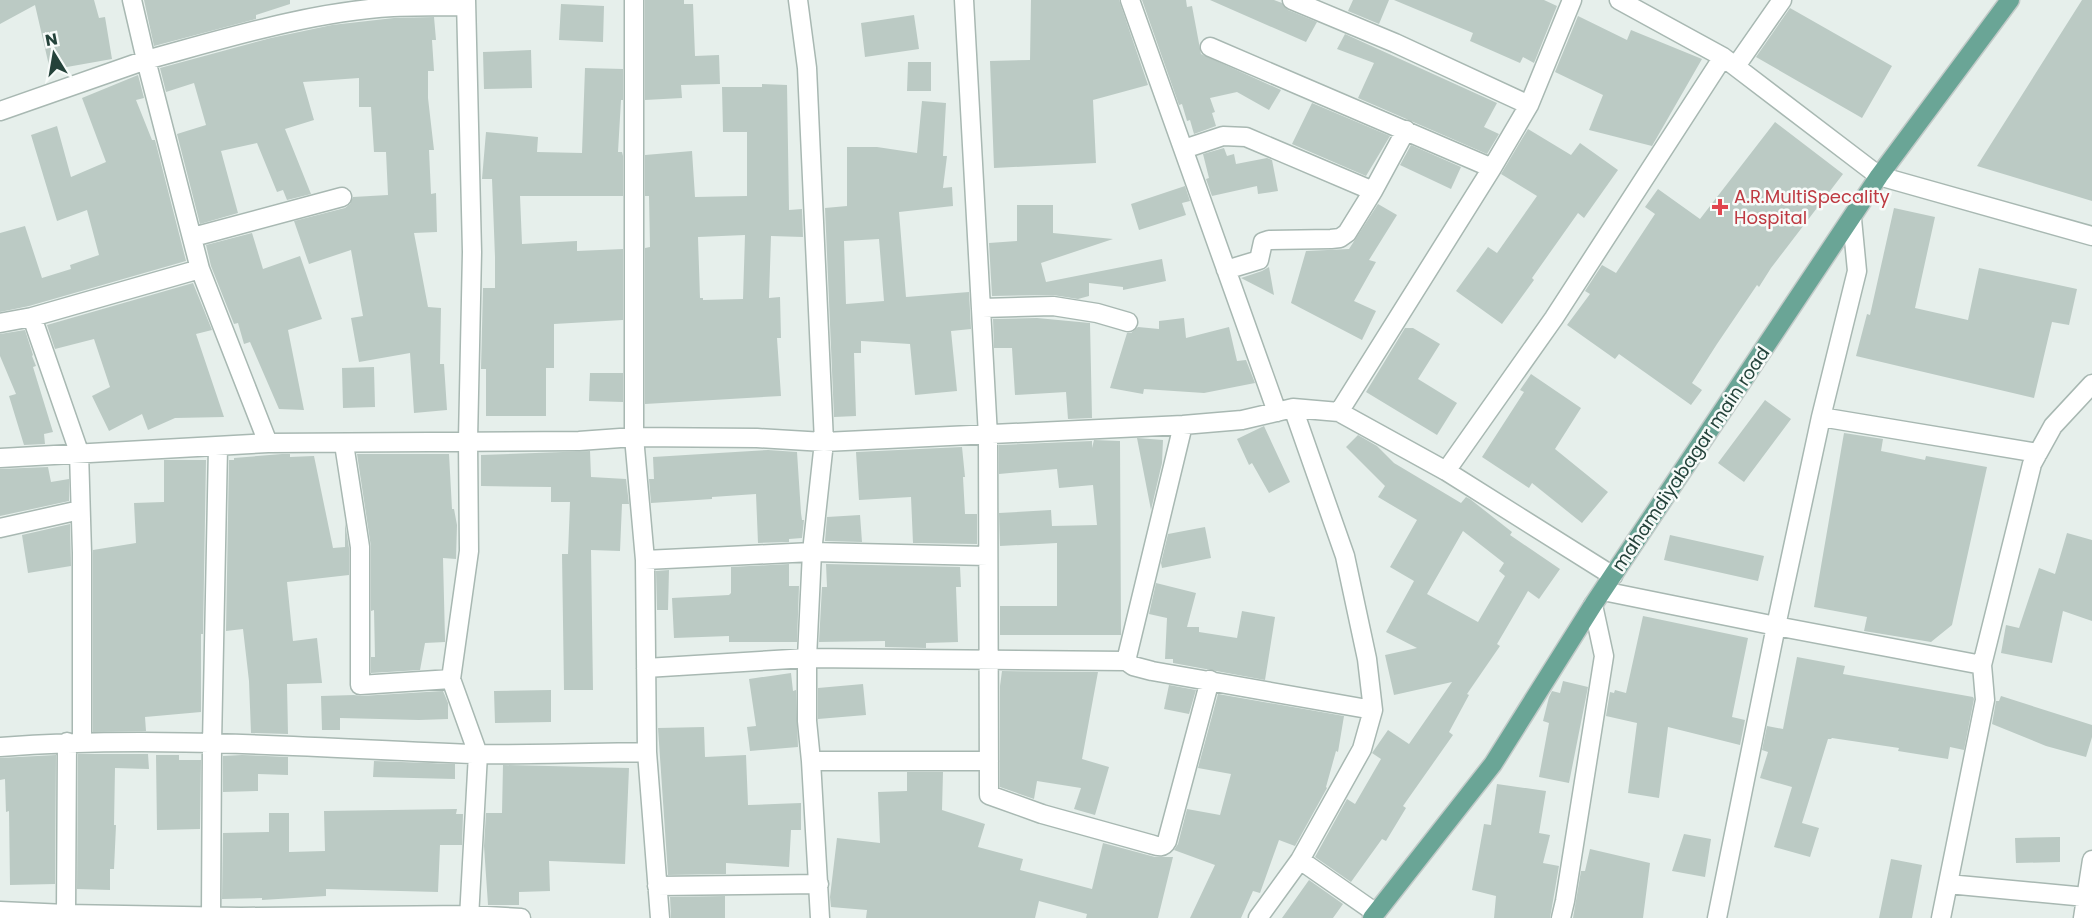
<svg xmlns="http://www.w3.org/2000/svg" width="2092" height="918" font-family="Poppins,sans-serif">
<rect width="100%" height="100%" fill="#e6efeb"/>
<path fill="#bbcac4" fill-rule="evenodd" d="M0 0H94L99 18 105 17 112 59 50 70 35 5 0 24Z
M144 0H290V4L256 15V19L154 46Z
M645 0H684V4H693L695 56 719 55 720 84 681 85 682 98 645 100Z
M1031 0H1119L1148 85 1093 100 1096 163 994 168 990 61 1030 60Z
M1142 0H1186L1187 7 1192 6 1201 54 1281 90 1269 110 1237 92 1210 98 1215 112 1212 113 1216 126 1194 134 1190 120 1187 121 1182 104 1179 105Z
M1210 0H1274L1282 3 1288 10 1317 22 1306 42Z
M1353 0H1389L1379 24 1348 11Z
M1394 0H1544L1557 6 1534 63 1523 57 1520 63 1470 41 1473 33Z
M2082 0H2092V201L1977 166Z
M561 4 604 6 603 42 559 40Z
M1790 8 1892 66 1862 118 1756 57Z
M914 15 919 49 865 57 861 23Z
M1578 16 1627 40 1631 30 1702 59 1652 146 1589 130 1603 95 1555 72Z
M434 17 436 40H432L434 71H428V98L434 150H429L431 194 436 193 437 232 414 233 428 307 441 308 440 364H444L447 410 414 413 410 353 359 362 351 318 363 316 351 250 309 264 294 221 345 208 350 204 353 197 388 195 386 152H374L371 107H359V78L303 82 314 120 285 129 311 194 287 200 283 190 277 192 257 143 221 151 238 213 200 224 177 134 206 125 194 83 166 92 160 68 271 38 332 25 394 18Z
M1345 34 1497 103 1484 127 1499 134 1487 154 1358 98 1374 63 1337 49Z
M531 50 532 88 484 89 483 52Z
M908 62H931V91H907Z
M585 68 623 69V100H621L618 152H622L623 156V196H520L522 244 577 241V251L623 249V320L554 324V368H546V416H486V369H481L483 288H495V257L492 179H482L486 132 538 137 537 152 582 153Z
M138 75 144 98 136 100 152 140H155L186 261 29 306 0 312V233L25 226 42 278 71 269 70 265 99 255 87 210 57 221 31 135 57 126 71 177 106 162 82 98Z
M762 84 787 85 789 210 802 209 803 237 771 236 769 298 780 297 781 338H777L781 396 645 404V248L650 247 649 196H645V155L692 151 695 197 747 196V132H723L722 87H762ZM745 235 743 299 703 300V298H700L698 237Z
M922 101 946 103 943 156H947L943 188 952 187 953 206 899 212 906 297 969 292 971 329 951 331 957 391 915 395 910 344 861 341V353H854L856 416 834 417 825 208 847 206V147H877L917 153ZM879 239 884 301 846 304 844 241Z
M1312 103 1390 136 1366 176 1292 144Z
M1775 122 1843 174 1771 268 1759 287 1757 285 1717 344 1692 383 1702 390 1691 405 1619 354 1615 359 1567 325 1590 294 1585 291 1602 265 1616 273 1655 214 1645 207 1658 189 1700 219Z
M1528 129 1571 155 1580 143 1618 170 1584 218 1578 213 1532 278 1534 280 1502 324 1456 291 1488 247 1497 253 1537 196 1501 174Z
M1411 145 1461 167 1451 189 1400 165Z
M1224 148 1227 156 1234 154 1236 164 1267 158 1272 160 1278 191 1258 194 1257 186 1212 196 1206 179 1209 178 1203 154Z
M1185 186 1190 201 1182 203 1186 215 1139 230 1131 204Z
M1378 204 1397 215 1369 260 1376 262 1354 301 1376 311 1362 340 1291 303 1306 251 1349 249Z
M1017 205H1053V233L1113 239 1041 263 1046 282 1162 259 1166 281 1123 290V287L1089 283V296L1078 299 1053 295 992 296 989 243 1017 241Z
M1894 208 1935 217 1915 308 1968 320 1979 268 2077 289 2069 325 2052 322 2034 398 1856 356 1867 314 1870 315Z
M252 233 263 269 300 256 322 319 288 330 304 410 279 409 250 342 244 344 238 323 234 324 211 266 206 245Z
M1269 267 1274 295 1241 278 1262 271Z
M193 283 212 330 196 334 224 417 175 418 148 430 142 414 109 431 92 396 110 387 94 339 55 349 47 325Z
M1037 318 1090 323 1092 418 1068 419 1066 392 1015 395 1012 348H994L993 319Z
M1184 318 1186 338 1229 327 1237 361 1246 360 1255 383 1204 393 1144 389 1143 394 1110 388 1127 333H1131L1138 327 1159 329V321Z
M1405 328H1413L1440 344 1418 379 1457 403 1437 435 1366 392Z
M25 330 33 355 32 356 36 366 33 367 53 432 44 434 45 444 24 445 9 396 16 394 0 356V334Z
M374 367 375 407 343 408 342 368Z
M590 373H623V402L589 401Z
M1531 374 1581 408 1555 449 1608 492 1582 523 1532 483 1529 488 1482 457 1524 392 1520 390Z
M1765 400 1791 419 1744 482 1718 463Z
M1264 426 1290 482 1269 493 1252 463 1249 465 1237 439Z
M1844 433 1883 439 1881 451 1925 460 1926 456 1987 467 1952 625 1931 642 1864 631 1867 617 1814 607Z
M1358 435 1377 446 1394 463 1461 503 1466 497 1470 499 1512 532 1510 535 1560 569 1539 599 1528 591 1497 644 1500 646 1467 694 1469 695 1449 732 1453 735 1403 806 1406 808 1386 841 1382 839 1351 882 1315 857 1347 799 1355 804 1381 759 1372 753 1388 730 1409 744 1452 682 1394 695 1385 655 1417 648 1386 632 1414 581 1390 567 1417 520 1378 497 1385 486 1346 447ZM1463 531 1504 563 1499 571 1505 576 1478 622 1427 594Z
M1137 438 1163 440 1162 463 1151 510Z
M1094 440 1120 441 1121 635H1000V606H1057V543L1000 546 999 513 1051 510 1052 526 1097 525 1093 485 1059 488 1057 469 999 474V445L1092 441V448Z
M962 447 965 477H963L965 514H977V544L913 543 911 497 859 500 856 452Z
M768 450 797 452 801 513 802 520H804L802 538 789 539V542L758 543 756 494 712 497V499L651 503 649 479H654L653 457Z
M590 451 591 477 626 479 629 504H622L620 551 591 550 593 690H564L562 554H568L570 502H551V487L481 486V455Z
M282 454H290V457L314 456 333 548 345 547V522L349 548V575L287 582 293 641 317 638 322 683 287 684 288 734 251 733 249 681 243 629 226 631 229 460H234V458Z
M357 454H449L452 509H454L457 525 456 559 443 558 445 639V642L425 643 420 670 371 673V657H375L374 610 371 611V547Z
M164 460H206L203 634H201V712L145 717 146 731 93 732V550L136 543 134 503 164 502Z
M48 467 51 482 69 479V501L0 516V469Z
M860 515 862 542 825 541 827 517Z
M70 524 71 566 28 573 22 535Z
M1205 527 1211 558 1162 568 1161 563 1168 534Z
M2067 533 2092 540V621L2063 611 2052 663 2001 653 2006 625 2019 628 2039 568 2055 574Z
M1670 535 1764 556 1758 581 1664 560Z
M789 564V586H799L797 642H729V636L674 638 672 598 729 595 731 593V567Z
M826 564 960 567 961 587H956L958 642 926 643V648L885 647V641L819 642 822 587H827Z
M669 570 668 610H657L656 571Z
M1156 583 1196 593 1187 627H1199V632L1237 638 1242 611 1275 617 1265 680 1173 663V659H1165L1167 618 1149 614Z
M1643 616 1748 638 1732 717 1745 720 1740 745 1668 727 1659 798 1628 793 1637 723 1606 716 1610 692 1614 693 1615 690 1626 693Z
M1797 657 1845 666 1843 674 1973 697 1974 699 1964 750 1950 747 1948 759 1898 751 1899 748 1832 738 1831 739H1828L1802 823 1819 828 1810 857 1774 847 1792 787 1760 778 1768 752 1762 750 1767 726 1783 729Z
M1002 671 1098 672 1082 759 1109 767 1095 815 1074 809 1081 788 1037 781 1034 799 1000 787V686Z
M791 673 793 691 796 690 798 747 750 751 747 727 756 726 749 679Z
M1563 681 1588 687 1569 783 1539 777 1549 723 1543 721 1549 697 1552 691 1560 693Z
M863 684 866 715 818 719V688Z
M1169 685 1196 690 1189 714 1164 709Z
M551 690V722L495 723 494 691Z
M443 691 448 703V719L419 720 340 718V730H322L321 696 354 695 361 696Z
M1218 694 1344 716 1338 752 1336 751 1326 787 1327 788 1295 846 1279 840 1260 893 1253 891 1241 918H1190L1215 865 1174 850 1178 844 1187 809 1220 815 1231 774 1198 768Z
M2001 696 2092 725V737L2086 757 2046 746 1992 724 1996 701H1999Z
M704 727 705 757 746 755 748 805 801 803V830H791L789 867 726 863V874L668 875 658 728Z
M78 754H148L149 769 115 768 114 825H116L114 869H110V890L77 889Z
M56 755 55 884 10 885 9 811 6 812 5 779 0 780V758Z
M156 755H179V760H201L200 829 157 830Z
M242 755 288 757V775L258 774V791L223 792V756Z
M374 761 455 764V779L373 777Z
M503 765 629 768 625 864 549 861 550 891 519 892V905H488L484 846 486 813H502Z
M907 772H943L942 810 985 824 978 847 1023 859 1020 870 1092 889 1103 843 1155 857H1173L1158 918H1086L1087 914 1039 901 1035 918H866L867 910 831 907 830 897 837 838 880 843 878 792 907 791Z
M1497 784 1546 791 1539 833 1550 835 1543 863 1559 866 1550 918H1494L1496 896 1472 890 1484 824 1491 825Z
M457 809 456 814H463L462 845H440L438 892 326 889V896L262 900V898L222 899 223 833 269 832V813H289V852L325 851 324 811Z
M1684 834 1711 839 1705 877 1672 871Z
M2060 837V862L2016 863 2015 838Z
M1590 849 1650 863 1643 918H1573L1581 871H1585Z
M1891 859 1922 865 1912 918H1879Z
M1309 880 1343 904 1333 918H1282Z
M725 896V918H671L670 897Z"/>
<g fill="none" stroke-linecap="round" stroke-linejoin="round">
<defs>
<path id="street" d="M798 0 807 68 824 442 812 552 807 658V721L811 761 820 918
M964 0 988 436 989 795 1042 814 1150 844C1157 846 1163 849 1167 841L1210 680
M1130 0 1277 412
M1292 0 1395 43 1529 105
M1619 0 1723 57 1879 176 2092 236
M1210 47 1492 168
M1736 66 1782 0
M0 111 146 60 132 0
M1184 149 1223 136 1246 137 1373 191
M193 237 342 197
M1226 270 1259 260 1263 242 1269 240 1331 239 1340 238 1347 233 1373 191 1406 130
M982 308 1053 306 1097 313 1128 322
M0 323 32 317
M1293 408 1345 556 1367 659 1373 710 1362 749 1300 860 1376 913
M1339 412 1492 168 1529 105 1572 0
M1821 417 2038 453
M268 443 200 269 146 60C227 38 309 12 393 7 417 6 442 6 466 6
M344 444 360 547V685L451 679 469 551 468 440 472 252 466 0
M0 458 268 443 579 441 634 437 757 438 824 442 1183 425 1242 420 1293 408 1339 412 1446 471 1613 576
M1446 471 1554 318 1723 57
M0 528 80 510
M645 560 812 552 988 556
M1603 591 1776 626 1982 665 2032 464 2053 426 2092 384
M1126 661 1183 425
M646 668 807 658 1126 661 1133 666 1152 671 1373 710
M451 679 478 754 469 918
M82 742V553L79 452 32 317 200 269
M0 747C158 735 316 748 474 754 532 755 590 753 647 752L645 560 634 437V0
M647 752 660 918
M811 761H989
M1948 884 2086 897
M657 886 819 884
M0 911 66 914 67 742
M66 914 241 917 469 915 521 918
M211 918 212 744 218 447
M1258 918 1300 860
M1561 918 1565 901 1604 656 1593 605
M1717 918 1776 626 1821 417 1857 271 1852 219
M1941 918 1985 700 1982 665
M2083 918 2092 860"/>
<path id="primary" d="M1372 918 1493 764 1593 605 1879 176 2010 0"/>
</defs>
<use href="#street" stroke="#a8b8b2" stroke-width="21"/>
<use href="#primary" stroke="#c2cac8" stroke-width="21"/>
<use href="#street" stroke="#fff" stroke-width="18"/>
<use href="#primary" stroke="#6aa596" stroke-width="18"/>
</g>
<path fill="#e0444e" stroke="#f7fbf9" stroke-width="2" d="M1717 198h6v6h6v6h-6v6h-6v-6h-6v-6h6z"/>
<g text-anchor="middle" stroke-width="5" stroke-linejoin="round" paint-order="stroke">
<g font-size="18" fill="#be3a42" stroke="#f7fbf9" text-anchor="start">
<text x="1734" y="203">A.R.MultiSpecality<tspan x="1734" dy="21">Hospital</tspan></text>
</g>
<g font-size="18" fill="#24423a" stroke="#f7fbf9">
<text transform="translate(1691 459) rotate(-56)" y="6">mahamdiyabagar main road</text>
</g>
</g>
<g transform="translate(54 54) rotate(349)" stroke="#f7fbf9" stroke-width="4.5" paint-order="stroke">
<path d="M0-4.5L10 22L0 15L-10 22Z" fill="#24423a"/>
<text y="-9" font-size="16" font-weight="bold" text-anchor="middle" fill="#24423a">N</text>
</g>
</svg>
